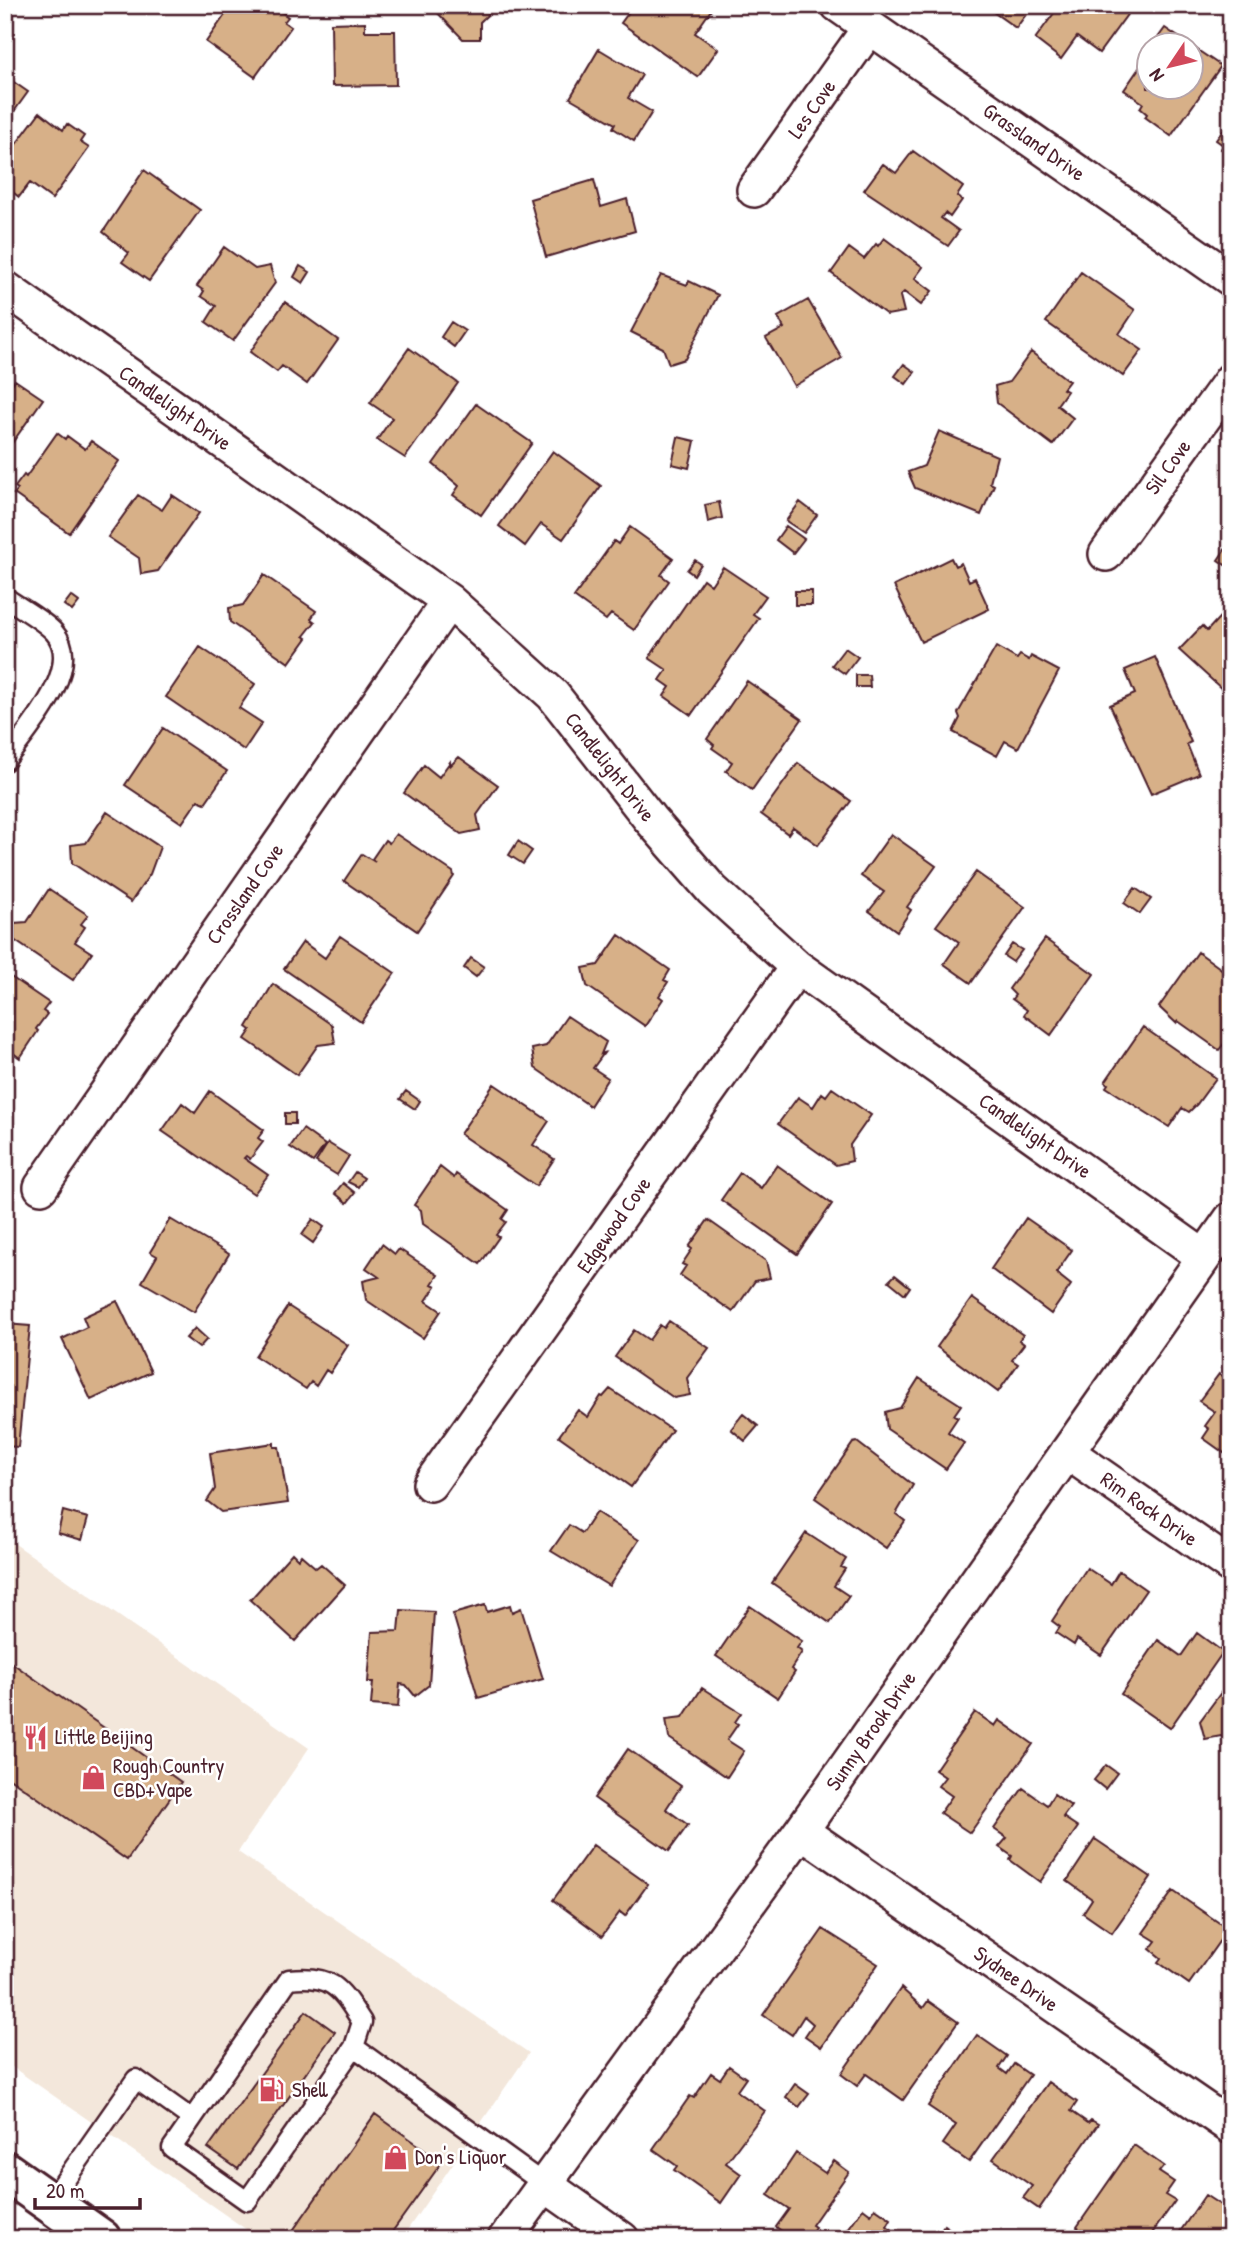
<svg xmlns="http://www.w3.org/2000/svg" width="1236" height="2244" font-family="'Patrick Hand',sans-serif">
<rect width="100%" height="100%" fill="#fff"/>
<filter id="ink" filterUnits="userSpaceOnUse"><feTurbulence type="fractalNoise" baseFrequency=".0143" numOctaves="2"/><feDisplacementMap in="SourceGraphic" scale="14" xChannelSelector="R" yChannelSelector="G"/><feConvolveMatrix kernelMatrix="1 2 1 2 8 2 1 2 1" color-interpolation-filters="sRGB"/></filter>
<g filter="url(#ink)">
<path fill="#f3e7db" d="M5 1537 309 1748 238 1852 529 2053 401 2239H260L5 2062Z"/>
<path fill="#d7b088" stroke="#4a1f2b" stroke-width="2" d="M232 5H272L288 17 284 22 291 27 255 77 206 42Z
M430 5H498L480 22V39H463Z
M634 5H704L711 10 695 33 718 49 698 77 621 23Z
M992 5H1033L1016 28 989 9Z
M1060 5H1134L1099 53 1077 37 1061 59 1035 39Z
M365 22V31H395L396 85 332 86 331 23Z
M1165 28 1221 66 1171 136 1145 117 1147 114 1140 108 1143 103 1124 90 1148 55V88H1190V46H1152Z
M599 49 642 75 628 98 652 112 634 141 613 128 615 124 570 98Z
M5 76 28 92 5 124Z
M40 112 63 130 67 124 84 136 80 142 89 148 52 199 30 183 19 197 5 186V159Z
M1231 119V156L1221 149 1223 145 1216 140Z
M913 151 963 187 957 196 962 200 950 217 945 213 941 218 959 231 948 246 864 190 883 164 896 173Z
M144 170 200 210 149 281 122 262 129 253 103 232Z
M594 180 601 207 627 199 635 231 546 257 530 199Z
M884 238 923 267 915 278 932 291 921 305 904 292 900 296 904 312 887 315 831 273 849 248 864 259 876 244 878 246Z
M224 247 255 269 270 266 275 283 233 341 206 322 216 306 201 296 204 291 197 286Z
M300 266 310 272 303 283 294 277Z
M1081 272 1135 310 1119 334 1142 350 1123 376 1046 322Z
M661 275 687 285 689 281 718 295 685 359 669 364 663 348 631 332Z
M808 300 842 358 794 386 766 338 784 328 778 317Z
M285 302 338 340 307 384 282 366 277 372 250 352Z
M451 322 465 331 454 347 441 337Z
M409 348 458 383 405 458 377 440 392 418 370 403Z
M1031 352 1069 381 1063 389 1067 391 1057 405 1073 418 1053 445 997 403 995 386 1009 382Z
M904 364 915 372 906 384 895 376Z
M15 380 43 399 5 453V394Z
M476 404 532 443 481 515 453 495 459 486 433 464Z
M939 431 997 456 990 483 994 485 981 515 915 488 908 472 924 466Z
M57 433 65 439 67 436 85 449 91 441 119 461 69 533 14 494 18 489 15 487 24 475 26 477Z
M678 437 695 441 689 468 672 464Z
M553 451 601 486 563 539 541 524 525 546 499 526Z
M138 495 162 510 172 495 199 513 158 571 141 574 139 558 108 537Z
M719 502 722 518 708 522 705 505Z
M800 502 817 515 804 533 786 521Z
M786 526 804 539 793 553 776 540Z
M630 527 673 558 661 575 669 581 634 630 611 614 606 620 574 597 614 541 618 544Z
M1231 541V569L1218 560Z
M951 558 955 566 961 563 969 581 975 578 989 609 921 642 894 586Z
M695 560 701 564 694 575 687 570Z
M723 567 766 596 753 614 759 618 691 715 664 696 670 687 660 680 667 670 649 658 703 579 711 585Z
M264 575 316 611 311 619 315 622 304 636 307 638 289 663 230 622 229 608 243 605Z
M795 591H812V605H795Z
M71 596 79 602 72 611 64 605Z
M1227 609 1231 612V686L1224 691 1179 650 1202 626 1207 631Z
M200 647 255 684 239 708 262 723 244 750 166 697Z
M996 647 1017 659 1020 655 1029 660 1031 656 1059 671 1018 748 1005 741 997 756 953 732 960 718 958 713Z
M845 648 858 657 845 674 832 665Z
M1155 657 1191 742 1187 744 1199 774 1151 794 1110 705 1135 694 1125 670Z
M856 675H869L870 687H856Z
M747 681 802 719 752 790 726 771 732 762 712 748 714 745 707 739Z
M163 728 227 771 205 803 198 800 182 823 125 785Z
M459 757 498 785 477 815 480 830 461 834 404 793 424 765 439 777 450 762V766Z
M798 763 851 801 818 845 793 827 788 834 761 814Z
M107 812 160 847 150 874 131 902 72 863 71 845 86 843Z
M396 834 453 872 454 876 417 931 344 881 362 854 375 862 372 859 385 840 389 843Z
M891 834 936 866 907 907 911 910 897 931 869 911 884 892 861 876Z
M518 841 532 851 523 864 509 855Z
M976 872 1025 907 971 983 944 964 959 942 936 926Z
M1135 888 1151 899 1140 914 1124 903Z
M49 889 88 915 81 924 85 927 75 942 92 953 73 980 14 940V923L27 922Z
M619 935 670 970 664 980 668 982 659 996 663 999 645 1026 587 986 583 968 598 965Z
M340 936 395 973 361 1022 284 969 303 942 325 958Z
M1045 939 1094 974 1051 1035 1024 1015 1027 1010 1012 999 1015 995 1009 989Z
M1012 944 1022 950 1013 962 1004 956Z
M1198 952 1231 976V1040L1229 1043 1226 1041 1219 1050 1178 1021 1176 1023 1159 1007Z
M471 958 484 967 476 977 464 968Z
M5 973 49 1003 43 1011 47 1014 36 1029 38 1031 20 1058 5 1047Z
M273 984 332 1025 335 1043 318 1045 297 1075 245 1039 251 1030 247 1027Z
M567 1016 606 1042 601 1054 604 1053 593 1068 608 1078 590 1106 535 1068 532 1049 546 1046Z
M1143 1027 1216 1078 1197 1104 1189 1112 1182 1108 1169 1127 1106 1087 1108 1084 1105 1082Z
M494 1084 549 1121 533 1145 554 1159 536 1186 460 1134Z
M832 1088 871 1115 850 1145 852 1161 836 1165 778 1124 798 1097 813 1107 822 1093 826 1096Z
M210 1091 264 1130 258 1138 263 1142 250 1159 246 1156 244 1158 268 1175 254 1194 162 1131 182 1103 195 1113Z
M406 1091 420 1101 415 1109 400 1099Z
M285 1113H295V1124H285Z
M303 1129 325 1145 313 1162 290 1147Z
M328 1143 349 1156 337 1175 316 1162Z
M777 1165 832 1204 797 1254 721 1200 740 1173 761 1188Z
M440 1167 454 1178 456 1174 508 1210 502 1219 506 1222 496 1235 499 1237 480 1264 423 1224 421 1210 414 1205Z
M355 1172 364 1178 358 1187 348 1182Z
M343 1183 355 1193 347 1203 335 1193Z
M1026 1218 1072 1250 1056 1273 1071 1285 1051 1314 991 1269Z
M170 1219 229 1254 194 1312 142 1282 157 1256 150 1252Z
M313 1219 324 1227 313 1243 302 1235Z
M708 1220 766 1261 770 1278 755 1281 733 1312 680 1275 686 1266 682 1264 692 1249 689 1247Z
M382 1244 395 1254 399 1249 438 1275 432 1284 436 1286 426 1301 441 1311 423 1338 366 1300 363 1281 379 1277 366 1268Z
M895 1275 910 1287 905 1294 889 1281Z
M972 1298 1023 1335 1019 1340 1024 1344 1012 1360 1018 1364 998 1392 937 1347Z
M117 1301 151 1372 91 1400 62 1339 87 1327 83 1317Z
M288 1306 348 1345 330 1373 326 1370 316 1386 311 1382 306 1389 255 1356Z
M669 1321 709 1348 687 1378 690 1395 674 1398 615 1357 634 1330 649 1340 660 1325 664 1328Z
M5 1324 30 1326 18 1447 5 1446Z
M195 1328 207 1339 199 1348 186 1338Z
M1219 1374 1231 1383V1458L1203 1438 1209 1429 1205 1426 1215 1412 1199 1401Z
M919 1378 961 1405 954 1415 958 1417 948 1432 964 1443 946 1469 887 1429 885 1412 900 1408Z
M610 1389 672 1430 631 1487 559 1436 578 1410 588 1417 601 1396 603 1397Z
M743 1414 758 1426 745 1441 731 1429Z
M857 1442 913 1485 896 1514 905 1521 886 1548 815 1498 853 1443Z
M274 1443V1447H279L288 1503 221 1512 207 1501 215 1489 210 1453Z
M63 1511 88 1518 82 1540 58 1533Z
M596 1512 639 1540 609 1586 551 1551 569 1525 582 1533Z
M806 1533 846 1559 841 1567 845 1569 834 1586 849 1596 830 1623 772 1583Z
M292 1553 298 1559 301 1555 316 1568 321 1564 345 1585 295 1641 250 1600Z
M1087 1568 1111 1584 1119 1571 1146 1590 1101 1655 1077 1639 1074 1645 1056 1633 1060 1627 1052 1621Z
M485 1605 487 1612 510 1605 512 1612 521 1608 543 1679 478 1698 453 1614Z
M750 1606 802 1641 797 1648 802 1652 791 1669 795 1672 778 1698 716 1656Z
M401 1610 434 1612 429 1685 415 1696 406 1685 400 1684 398 1707 371 1705 373 1682H368L372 1632 399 1631Z
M1197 1633 1223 1652 1170 1728 1121 1694 1158 1640 1181 1656Z
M5 1658 181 1782 127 1860 5 1775Z
M1231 1679V1743L1221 1736 1205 1739 1200 1721Z
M702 1688 741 1713 735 1722 738 1724 727 1740 744 1751 727 1777 669 1738 666 1719 683 1717Z
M975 1712 995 1726 999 1720 1033 1744 970 1833 940 1813 952 1796 938 1786 945 1777 935 1770Z
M628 1749 681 1786 666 1809 688 1825 669 1851 594 1798Z
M1106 1765 1117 1773 1105 1789 1094 1780Z
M1023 1788 1047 1805 1054 1794 1071 1806 1063 1817 1078 1827 1040 1882 1010 1860 1012 1856 999 1847 1007 1838 994 1829Z
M1095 1839 1151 1877 1112 1933 1083 1913 1092 1899 1067 1881Z
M593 1845 648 1884 625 1916 620 1912 602 1936 553 1900Z
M1173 1891 1228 1929 1189 1984 1158 1962 1161 1958 1150 1949 1156 1941 1143 1933Z
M823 1929 878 1964 821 2047 805 2036 813 2024 804 2016 792 2035 763 2015Z
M901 1988 923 2008 928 2001 958 2022 903 2100 866 2074 857 2086 841 2074Z
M306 2011 335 2032 238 2169 208 2148Z
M977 2035 1007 2056 999 2068 1007 2074 1014 2064 1030 2075 969 2162 943 2144 956 2125 928 2106Z
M729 2066 746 2078 737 2091 765 2111 726 2163 741 2174 721 2203 674 2170 677 2166 653 2149 690 2096 694 2098 711 2073 720 2079Z
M1048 2082 1077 2102 1071 2111 1088 2123 1091 2120 1098 2124 1039 2209 1023 2198 1032 2186 993 2159Z
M795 2084 809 2094 799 2107 786 2097Z
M375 2114 442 2162 387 2239H287Z
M1134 2145 1164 2166 1159 2172 1174 2182 1165 2195 1175 2201 1148 2239H1093L1077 2227Z
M796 2153 825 2173 834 2161 849 2172 812 2225 815 2227 807 2239H793L776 2227 789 2209 768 2195Z
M1205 2195 1231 2212V2223L1224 2234 1231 2239H1175Z
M863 2208 871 2214 875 2208 891 2219 887 2226 906 2239H841Z
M944 2225 964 2239H935Z"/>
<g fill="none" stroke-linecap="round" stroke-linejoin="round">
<defs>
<path id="lane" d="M5 597C20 608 42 619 54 632 86 667 25 733 5 761
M354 2047 362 2022C340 1988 333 1974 289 1979L172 2148 247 2201 354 2047 544 2184
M50 2202 136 2079 192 2119"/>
<path id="street" d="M838 5 1231 279
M754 190 870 27
M5 288 449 601 553 695 650 819 712 890 797 967 1204 1257
M1106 554 1231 380
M41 1187 449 601
M1067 1452 1231 1566
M430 1484 797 967
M801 1831 1231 2127
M544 2184 622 2239
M505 2239 801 1831 1231 1219"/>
<path id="secondary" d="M5 2171 101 2239"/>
</defs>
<use href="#lane" stroke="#4a1f2b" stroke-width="23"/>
<use href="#street" stroke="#4a1f2b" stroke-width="38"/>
<use href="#secondary" stroke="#4a1f2b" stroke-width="44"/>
<use href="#lane" stroke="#fff" stroke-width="18"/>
<use href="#street" stroke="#fff" stroke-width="33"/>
<use href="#secondary" stroke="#fff" stroke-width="38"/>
</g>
</g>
<defs>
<symbol id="restaurant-bare" viewBox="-9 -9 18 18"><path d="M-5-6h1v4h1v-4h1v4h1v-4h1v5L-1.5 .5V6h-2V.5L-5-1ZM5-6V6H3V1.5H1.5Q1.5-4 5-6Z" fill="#d1495b" stroke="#fff" stroke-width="2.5" paint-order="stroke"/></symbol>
<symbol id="shop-bare" viewBox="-9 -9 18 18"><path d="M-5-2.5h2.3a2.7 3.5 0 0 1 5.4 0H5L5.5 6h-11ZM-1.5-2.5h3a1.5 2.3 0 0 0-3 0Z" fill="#d1495b" stroke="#fff" stroke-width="2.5" paint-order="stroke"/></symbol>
<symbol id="fuel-bare" viewBox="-9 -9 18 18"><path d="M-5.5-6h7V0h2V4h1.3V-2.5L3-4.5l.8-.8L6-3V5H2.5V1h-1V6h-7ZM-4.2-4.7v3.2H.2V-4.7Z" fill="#d1495b" stroke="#fff" stroke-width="2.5" paint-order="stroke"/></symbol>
</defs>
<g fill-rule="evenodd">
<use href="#restaurant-bare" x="18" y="1720" width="35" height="35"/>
<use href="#shop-bare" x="76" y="1760" width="35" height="35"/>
<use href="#fuel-bare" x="254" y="2072" width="35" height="35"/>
<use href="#shop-bare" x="378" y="2140" width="35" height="35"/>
</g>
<g text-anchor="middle" stroke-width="5" stroke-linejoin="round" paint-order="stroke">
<g font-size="21" fill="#4a1f2b" stroke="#fff">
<text transform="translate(812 109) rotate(-55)" y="7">Les Cove</text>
<text transform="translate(1034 142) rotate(35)" y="7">Grassland Drive</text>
<text transform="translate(175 408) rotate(35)" y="7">Candlelight Drive</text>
<text transform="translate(1168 467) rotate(-54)" y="7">Sil Cove</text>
<text transform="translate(610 767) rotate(52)" y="7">Candlelight Drive</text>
<text transform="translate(245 894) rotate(-55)" y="7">Crossland Cove</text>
<text transform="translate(1035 1136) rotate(35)" y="7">Candlelight Drive</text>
<text transform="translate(614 1225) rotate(-55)" y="7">Edgewood Cove</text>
<text transform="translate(1149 1509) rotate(35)" y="7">Rim Rock Drive</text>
<text transform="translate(871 1731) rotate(-55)" y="7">Sunny Brook Drive</text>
<text transform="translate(1016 1979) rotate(35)" y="7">Sydnee Drive</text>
</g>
<g font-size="21" fill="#4a1f2b" stroke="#fff" text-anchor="start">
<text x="55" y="1744">Little Beijing</text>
<text x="113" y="1773">Rough Country<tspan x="113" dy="24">CBD+Vape</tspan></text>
<text x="292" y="2097">Shell</text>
<text x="415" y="2164">Don's Liquor</text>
</g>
</g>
<rect width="1236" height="2244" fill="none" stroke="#fff" stroke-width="28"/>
<rect x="14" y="14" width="1208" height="2216" fill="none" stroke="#4a1f2b" stroke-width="2.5" filter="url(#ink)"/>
<g transform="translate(1170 66) rotate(235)"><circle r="33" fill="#ffffff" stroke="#b7a5aa" stroke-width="2"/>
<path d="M0-5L12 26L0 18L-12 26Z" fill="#d1495b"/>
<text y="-10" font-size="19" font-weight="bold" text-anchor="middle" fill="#4a1f2b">N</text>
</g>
<path d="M35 2198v10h105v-10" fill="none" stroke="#4a1f2b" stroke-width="3.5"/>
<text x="46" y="2198" font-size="21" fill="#4a1f2b" stroke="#ffffff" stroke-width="5" paint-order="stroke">20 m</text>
</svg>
